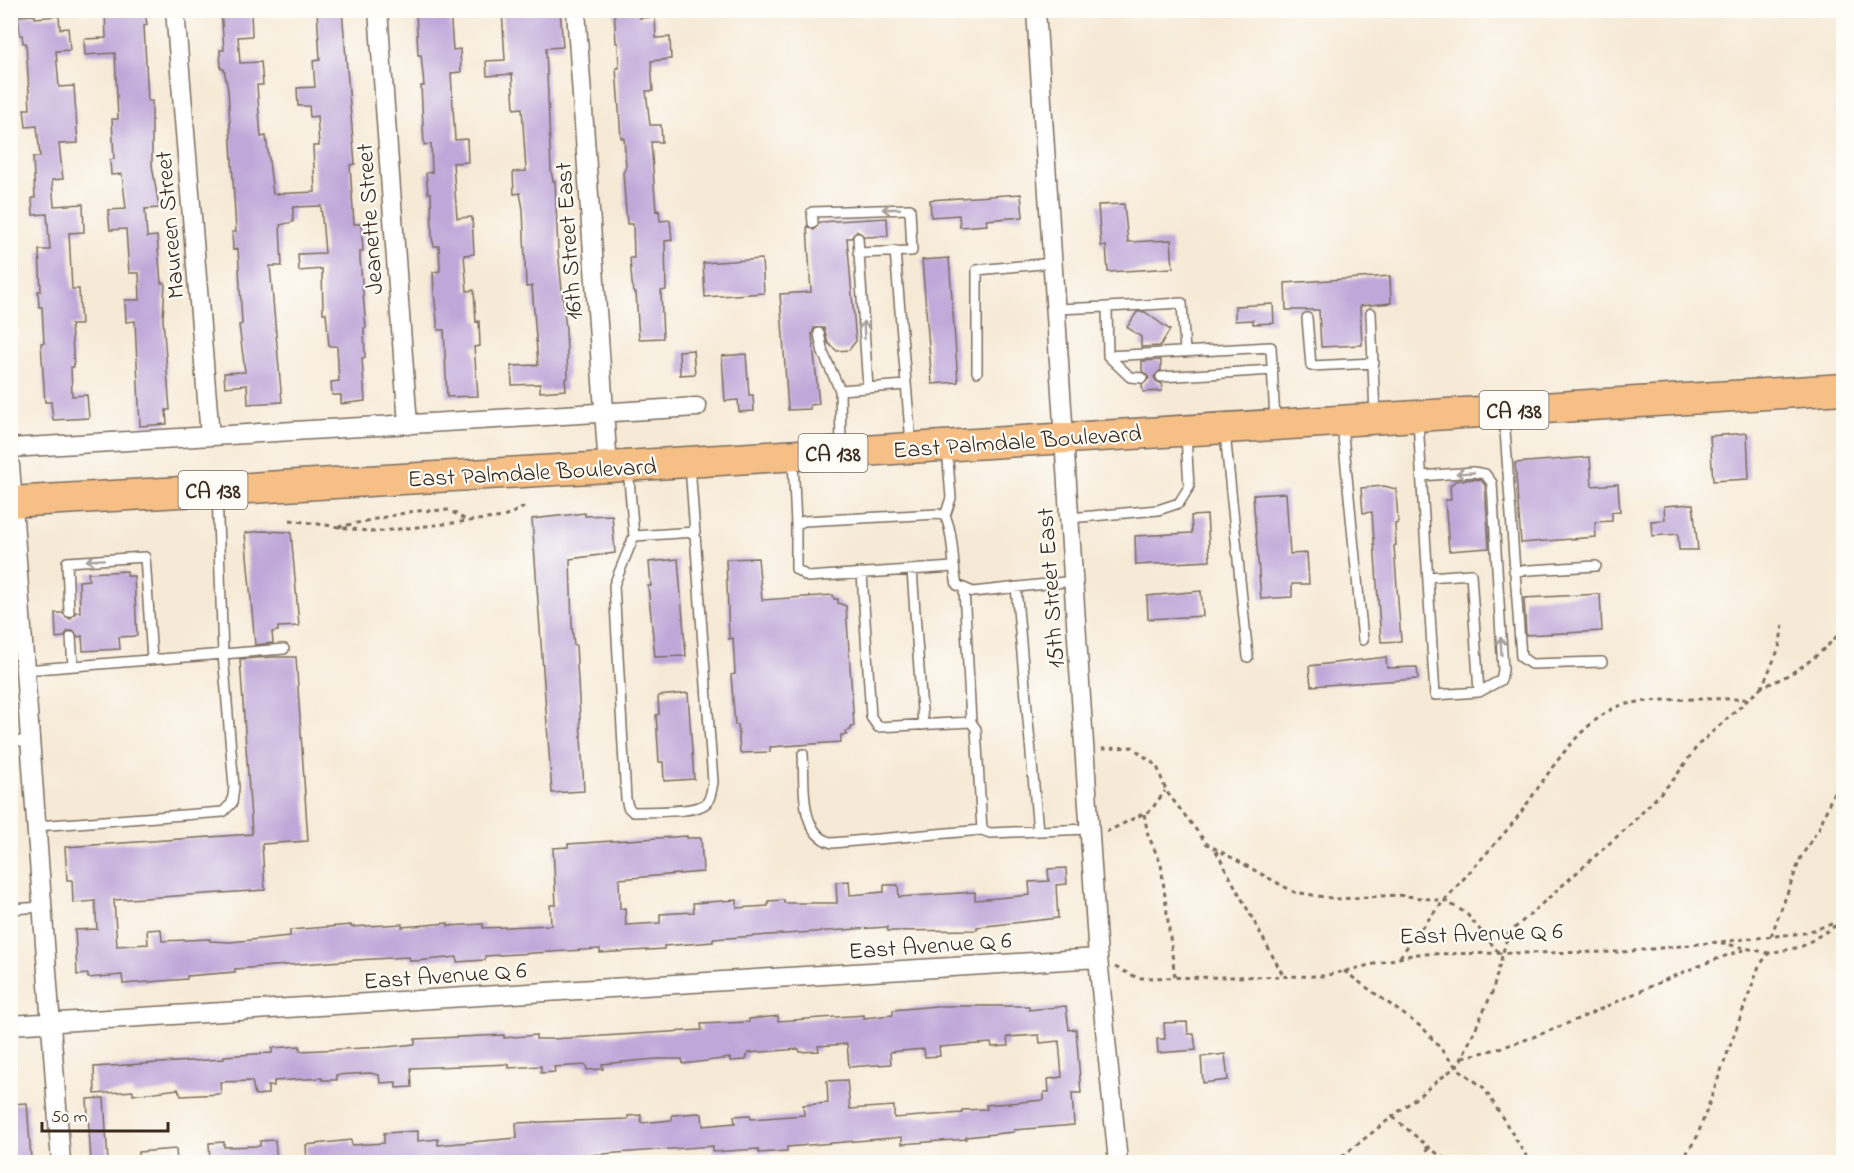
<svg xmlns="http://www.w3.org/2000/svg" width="1854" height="1173" font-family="'Indie Flower',sans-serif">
<rect width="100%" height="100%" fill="#fdfcf7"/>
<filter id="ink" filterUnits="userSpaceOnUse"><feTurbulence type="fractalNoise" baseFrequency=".0167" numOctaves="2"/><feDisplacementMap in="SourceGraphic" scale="12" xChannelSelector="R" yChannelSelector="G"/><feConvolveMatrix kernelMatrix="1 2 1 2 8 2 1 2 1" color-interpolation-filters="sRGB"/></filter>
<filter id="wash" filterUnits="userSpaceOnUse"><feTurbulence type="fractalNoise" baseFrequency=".008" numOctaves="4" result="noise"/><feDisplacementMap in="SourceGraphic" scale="24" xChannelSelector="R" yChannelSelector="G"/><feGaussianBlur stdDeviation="1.35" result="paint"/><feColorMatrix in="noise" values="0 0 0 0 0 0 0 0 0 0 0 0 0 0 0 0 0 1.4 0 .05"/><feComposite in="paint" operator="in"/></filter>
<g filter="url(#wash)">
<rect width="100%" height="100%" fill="#f6ead6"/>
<g id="blocks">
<path fill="#bfa8d9" d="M105 10H145L147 25 144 26 148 101H152V165L159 208 145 209 147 237 157 236 161 283H165L163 319 170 410H166L167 424 140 426 135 321 126 322 125 300H140L139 273H129L126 229 110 230 108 210 126 209 122 174 111 175 110 160 114 159 112 119H118L115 53 85 55 84 39 106 38Z
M221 10H251L252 36 238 37 240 63 261 62 263 85H257L261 137 266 136 273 194 315 192 313 146H319L317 116 310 117 309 106H298L297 88 315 87 313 61 320 60 317 10H342L355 164 350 165 354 224H361L363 251H360V259L366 328H364L365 358H362L365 401 341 404V395H332L331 382 339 381 337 346H329L326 313H323L322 269 299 271 298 254 325 253 321 206 293 207V222L280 225 282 266H270L282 402 248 404 247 385 225 387 224 373 245 372 239 325 242 324 238 249 233 250 232 232H236L228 90 224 69H221L220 50H224Z
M416 10H450L453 50 460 49 461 72 451 73 455 140 467 139 468 162 453 163 457 218 472 217 474 254 464 255 467 291 474 290 476 322 479 321 480 346 474 347 478 396 447 397 444 330H438L434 293 433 272 440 271 439 246H434L432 238 431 193H428L426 173 432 172 431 144 424 145 421 86H424L421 55H418Z
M502 10H560L563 47 546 48 551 170 553 181H555L558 251 566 329 568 378 565 379 566 390 540 392V384L512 385 511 366 538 365 532 286 526 287 523 209 520 193 514 194 513 172 526 171 522 108 514 109 512 74 487 76 486 61 505 60Z
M614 10H639L640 18 655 17 656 38 670 37 671 59 651 61 653 91H646L650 125H661L662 142H651L656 211 659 210 660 221 670 220 672 240 665 241 666 290 661 291 663 338 639 339 636 293H634L632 283 630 258H634L633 224H627L623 173 626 166 624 138H621L616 68H619L618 43H616Z
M35 15V18L59 16 60 29 68 28 70 50 56 51 59 87 74 86 78 143 59 144 63 179 52 180 54 206 83 204 84 232 69 233 72 289H79L81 325H71L74 367H71L72 396 87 395 89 418 53 420 51 402H45L41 343H44L42 307H39L38 291H41L39 250H50L47 214 33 215 32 198H35L33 157H40L37 126 26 127 24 109H30L26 43H23L22 35H20L18 16Z
M1021 194 1023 217 986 220 987 225 960 227 959 215 931 217 930 200Z
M1124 204 1128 242 1171 240 1173 268 1108 272 1106 246H1101L1098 205Z
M887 218 888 236 865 237 857 231 851 238H847L856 341 849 350 837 351 828 343 824 328H814L812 334 819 404 810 405V409L788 410 780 294 811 292 807 226 814 230 820 222Z
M949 258 958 382 932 384 922 260Z
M762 259 764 293 705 297 703 263Z
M1390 276 1391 303 1360 306 1362 345 1321 347 1319 310H1286L1285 283Z
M1273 304 1274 323 1253 324V320L1235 321V306Z
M1137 312H1145L1170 330 1160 346 1141 347V337L1127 327Z
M693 350 695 374 680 375 679 351Z
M746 354 749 395H753L754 411 739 412 738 400 725 401 722 356Z
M1161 360V370L1154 377 1156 381 1162 384V391L1143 392 1142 385 1149 378 1142 371V361Z
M1747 433 1749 479 1713 481 1710 436Z
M1590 457 1592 486 1618 484 1620 511 1612 512V521L1595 522 1596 537 1521 543 1515 463Z
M1474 479 1481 480 1485 485 1489 548 1449 551 1445 500H1451L1450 486 1455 481Z
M1384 486 1396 489 1398 523 1395 524 1396 545 1394 546 1401 641 1381 642 1372 512 1363 513 1361 488Z
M1286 493 1290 554 1307 553 1309 584H1292V597L1261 599 1253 495Z
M1693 504 1698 550H1679L1678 534 1652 536 1651 521 1665 520 1664 506Z
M585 513V516L612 515 615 553 570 559 572 626 574 645H576L584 791 552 793 532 519Z
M1207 515 1210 561 1136 565 1135 536 1192 533 1191 516Z
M262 531 291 532 299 626 278 627V631L272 632 273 643 255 645 245 533Z
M758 558 762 600 833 595 834 599H838V603L846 606 854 726 851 727V730L846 731 847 735H841V742L770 747V752L740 753 738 725H735L731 675 735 674 733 638 729 639 726 559Z
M678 559 686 656 655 657 648 586H651L649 562Z
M127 571V576H134L137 636 119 637 120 649 83 651 82 636 78 637 74 631H68L64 637 56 638 55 613H62L70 619 76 612H80L79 581 89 580 88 573Z
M1201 591 1203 616 1148 619 1147 596Z
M1600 594 1602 631 1526 635 1524 598Z
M274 657H296L308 841 262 844 265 890 114 900 117 946 148 944 147 930 161 929 162 941 210 939V941L230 942 290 936V930L351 925V927L402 924V927L448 923V926L483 924V928L551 925 550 905H556L553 848 568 847V844L687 836V838H701L703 872 619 879 620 909 625 908 626 925 660 923V914L694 912 693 903 737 900V908L768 906V901L784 900V903H837L836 882 849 881 850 895 884 892V885H898L899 897 975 892V900L1030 895 1029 882 1049 881 1048 869 1066 868 1067 884 1056 885 1058 918 977 927V930L893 931H888L887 927 713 939V942L664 946V949L600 953V949L485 956V960L457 962V957L415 961 410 960 409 957 356 960 235 969V972L187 976V979L123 984 122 975 88 978V974L77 975 75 930 97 929 95 901 73 903 72 880H67L65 847 252 834 240 659Z
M1386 657 1387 668 1417 667 1418 679 1311 686 1309 666Z
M688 693 694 779 664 781 663 762H659L656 715 659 714 658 696Z
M936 1006H1029V1010L1066 1006 1069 1030 1076 1029 1081 1093H1072L1074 1125 1014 1130V1132L966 1137V1139L902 1144V1137L787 1147V1151L759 1153 758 1149 713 1152V1146L561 1157 535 1160 536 1162H307L306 1145 351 1140 352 1145 384 1143V1133L418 1131V1141L438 1139V1145L517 1138 516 1123 628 1119V1116L641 1115V1123L672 1120V1115L698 1113 702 1114 703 1126 735 1123 734 1116 750 1115 751 1119 804 1115 803 1105 828 1103 827 1081 847 1080 850 1109 894 1106V1118L962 1113V1110L987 1109 986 1105 1044 1100V1092H1049L1048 1079 1062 1077 1059 1041 1040 1043 1039 1035 1007 1037 1008 1046 992 1047 991 1043 939 1047 940 1056 925 1057 924 1049 890 1052 891 1064 849 1067 847 1044 818 1046 819 1051 800 1052 799 1049 748 1053 746 1060 730 1061V1058L683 1064 682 1059H656L602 1064 603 1069 587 1070 586 1065 554 1067 555 1072 541 1073V1066L509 1068V1064L411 1068 412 1087 396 1088V1082L380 1083 379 1075 370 1073 336 1075 337 1080H322V1078L274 1081V1086H268V1094L255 1095 252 1081 220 1082 221 1094 181 1096 178 1089 133 1095V1091L95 1094 94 1067 224 1059V1056L272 1053V1048L300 1046V1051L386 1047 415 1044V1039L504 1035V1038L536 1035V1039H552L702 1030 701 1024 749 1022V1019L778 1016V1021L864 1015V1018L893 1015V1010Z
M1187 1022 1188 1034H1194L1196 1050 1158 1053 1157 1039H1165L1164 1023Z
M1225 1054 1228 1080 1203 1083 1201 1057Z
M104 1098 108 1162H91L87 1099Z
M27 1103 31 1158 12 1159 10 1104Z
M275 1140 277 1162H210L209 1143 224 1142V1147L260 1146V1141Z
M176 1149 177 1162H138V1152Z"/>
</g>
</g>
<g filter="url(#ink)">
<use href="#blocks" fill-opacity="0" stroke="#7c6d5e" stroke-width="1.5"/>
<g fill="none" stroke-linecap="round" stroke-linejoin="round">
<defs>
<path id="service" d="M813 223 812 212 910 209 912 251 858 253
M858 238 868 388
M895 251 911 443
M1107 307 1182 303 1185 352
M1056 309 1107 307 1108 356 1271 347 1275 420
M1371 313 1375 416
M1307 318 1311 366 1374 363
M819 333 823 353 840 390
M1108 356 1130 377 1142 378
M977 372V270L1053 263
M1161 377 1273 370
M1504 416 1521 657 1531 664 1602 662
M1418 421 1435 695 1479 692 1471 574 1428 577
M1342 425 1363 640
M1225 433 1248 657
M841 447 840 390 906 385
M793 459 796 525
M628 468 634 536 614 585 626 799 628 807 633 812C649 811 700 814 708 801 711 796 712 788 713 782L690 465
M1421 476 1473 472 1485 474 1492 483 1503 670 1501 680 1479 692
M945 516 951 498 947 448
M1070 518 1158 510 1179 503 1189 487 1186 436
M634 536 695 532
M953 567 808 577 796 569V525L804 521 938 514 945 516C954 534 952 564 957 585L973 592 1074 581
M912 570 923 725
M1514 571 1596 566
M862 573 871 717 878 727 971 722 976 729 982 830 990 833 1089 829
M1016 587 1038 831
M964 589 971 722
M69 612 67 562 145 557 152 659
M71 637 73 666
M25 670 284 649
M10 741H31
M803 754C805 783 798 833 832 843L982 830
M37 826 223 812 232 803 234 787 223 654 217 493
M10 909 43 907"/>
<path id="minor" d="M175 10 210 436
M378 10 408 425
M576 10 608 467
M1036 10 1098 958 1118 1162
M10 448 697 407
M10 465 61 1162
M10 1025 1098 958"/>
<path id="trunk" d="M10 502 608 467 1844 389"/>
</defs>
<use href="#service" stroke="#7c6d5e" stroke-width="12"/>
<use href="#minor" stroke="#7c6d5e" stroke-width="21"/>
<use href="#trunk" stroke="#7c6d5e" stroke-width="33"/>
<path stroke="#7c6d5e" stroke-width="3" stroke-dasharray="4.5 4.5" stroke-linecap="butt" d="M290 520 374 532 504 517 528 505
M338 527 414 511 449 510 468 521
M1783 625 1779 648 1762 687C1796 674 1821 655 1844 628
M1102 749 1132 747 1157 766 1166 791 1207 844 1294 892 1337 899 1398 895 1445 901 1466 913 1500 954
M1144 814 1148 835 1161 864 1175 978
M1106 832 1151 810 1165 791
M1216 851 1284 977
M1771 936 1801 857 1819 828 1844 767
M1721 943 1769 953
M1400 957C1433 909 1475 868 1512 824 1543 785 1568 733 1614 708 1635 697 1722 699 1751 699
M1115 967 1138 978 1324 976 1416 954 1623 952 1804 933 1844 920
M1344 971 1424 1029 1456 1067 1484 1088 1530 1162
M1463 1057C1564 1037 1650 978 1747 949
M1393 1117 1426 1145 1431 1162
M1427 1146 1449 1162
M1335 1162 1459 1064 1492 993 1508 934 1631 824 1674 779 1698 745 1762 687
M1681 1162 1697 1137 1759 966 1769 953 1801 947 1840 923"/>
<use href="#service" stroke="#fff" stroke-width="9"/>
<use href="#minor" stroke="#fff" stroke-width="18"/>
<use href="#trunk" stroke="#f5bf86" stroke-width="30"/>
</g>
<defs><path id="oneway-shaft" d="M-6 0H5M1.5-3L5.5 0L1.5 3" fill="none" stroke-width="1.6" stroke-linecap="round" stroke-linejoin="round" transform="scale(1.5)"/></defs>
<g stroke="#a79f9a">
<use href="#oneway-shaft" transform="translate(891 209) rotate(178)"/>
<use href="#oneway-shaft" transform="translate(864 330) rotate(-94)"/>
<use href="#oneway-shaft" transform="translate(1465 473) rotate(177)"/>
<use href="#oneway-shaft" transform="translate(95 560) rotate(176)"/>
<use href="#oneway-shaft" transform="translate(1501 646) rotate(-93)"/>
</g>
</g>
<g text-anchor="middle" stroke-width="4.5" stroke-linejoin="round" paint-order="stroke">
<g fill="#fdfcf7" stroke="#75695f" stroke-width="1.5">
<rect x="1479.5" y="391" width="69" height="38" rx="4.5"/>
<rect x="798.5" y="434" width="69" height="38" rx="4.5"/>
<rect x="178.5" y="471" width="69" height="38" rx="4.5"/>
</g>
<g font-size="22" font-weight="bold" fill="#3b2a1e">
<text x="1514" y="418">CA 138</text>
<text x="833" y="461">CA 138</text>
<text x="213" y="498">CA 138</text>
</g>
<g font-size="24" fill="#3b2a1e" stroke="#fdfcf7">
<text transform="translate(369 219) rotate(-94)" y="8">Jeanette Street</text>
<text transform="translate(169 225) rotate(-95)" y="8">Maureen Street</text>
<text transform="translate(568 241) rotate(-94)" y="8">16th Street East</text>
<text transform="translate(1017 441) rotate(-4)" y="8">East Palmdale Boulevard</text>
<text transform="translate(532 472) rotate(-3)" y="8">East Palmdale Boulevard</text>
<text transform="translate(1050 588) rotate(-94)" y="8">15th Street East</text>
<text transform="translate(1481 933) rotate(-2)" y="8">East Avenue Q 6</text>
<text transform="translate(930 945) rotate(-4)" y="8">East Avenue Q 6</text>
<text transform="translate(445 975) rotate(-4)" y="8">East Avenue Q 6</text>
</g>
</g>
<rect width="1854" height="1173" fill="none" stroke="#fdfcf7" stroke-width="36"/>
<path d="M42 1122v9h126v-9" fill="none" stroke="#3b2a1e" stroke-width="3"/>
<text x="51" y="1122" font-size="18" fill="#3b2a1e" stroke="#fdfcf7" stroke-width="4.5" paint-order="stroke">50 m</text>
</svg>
